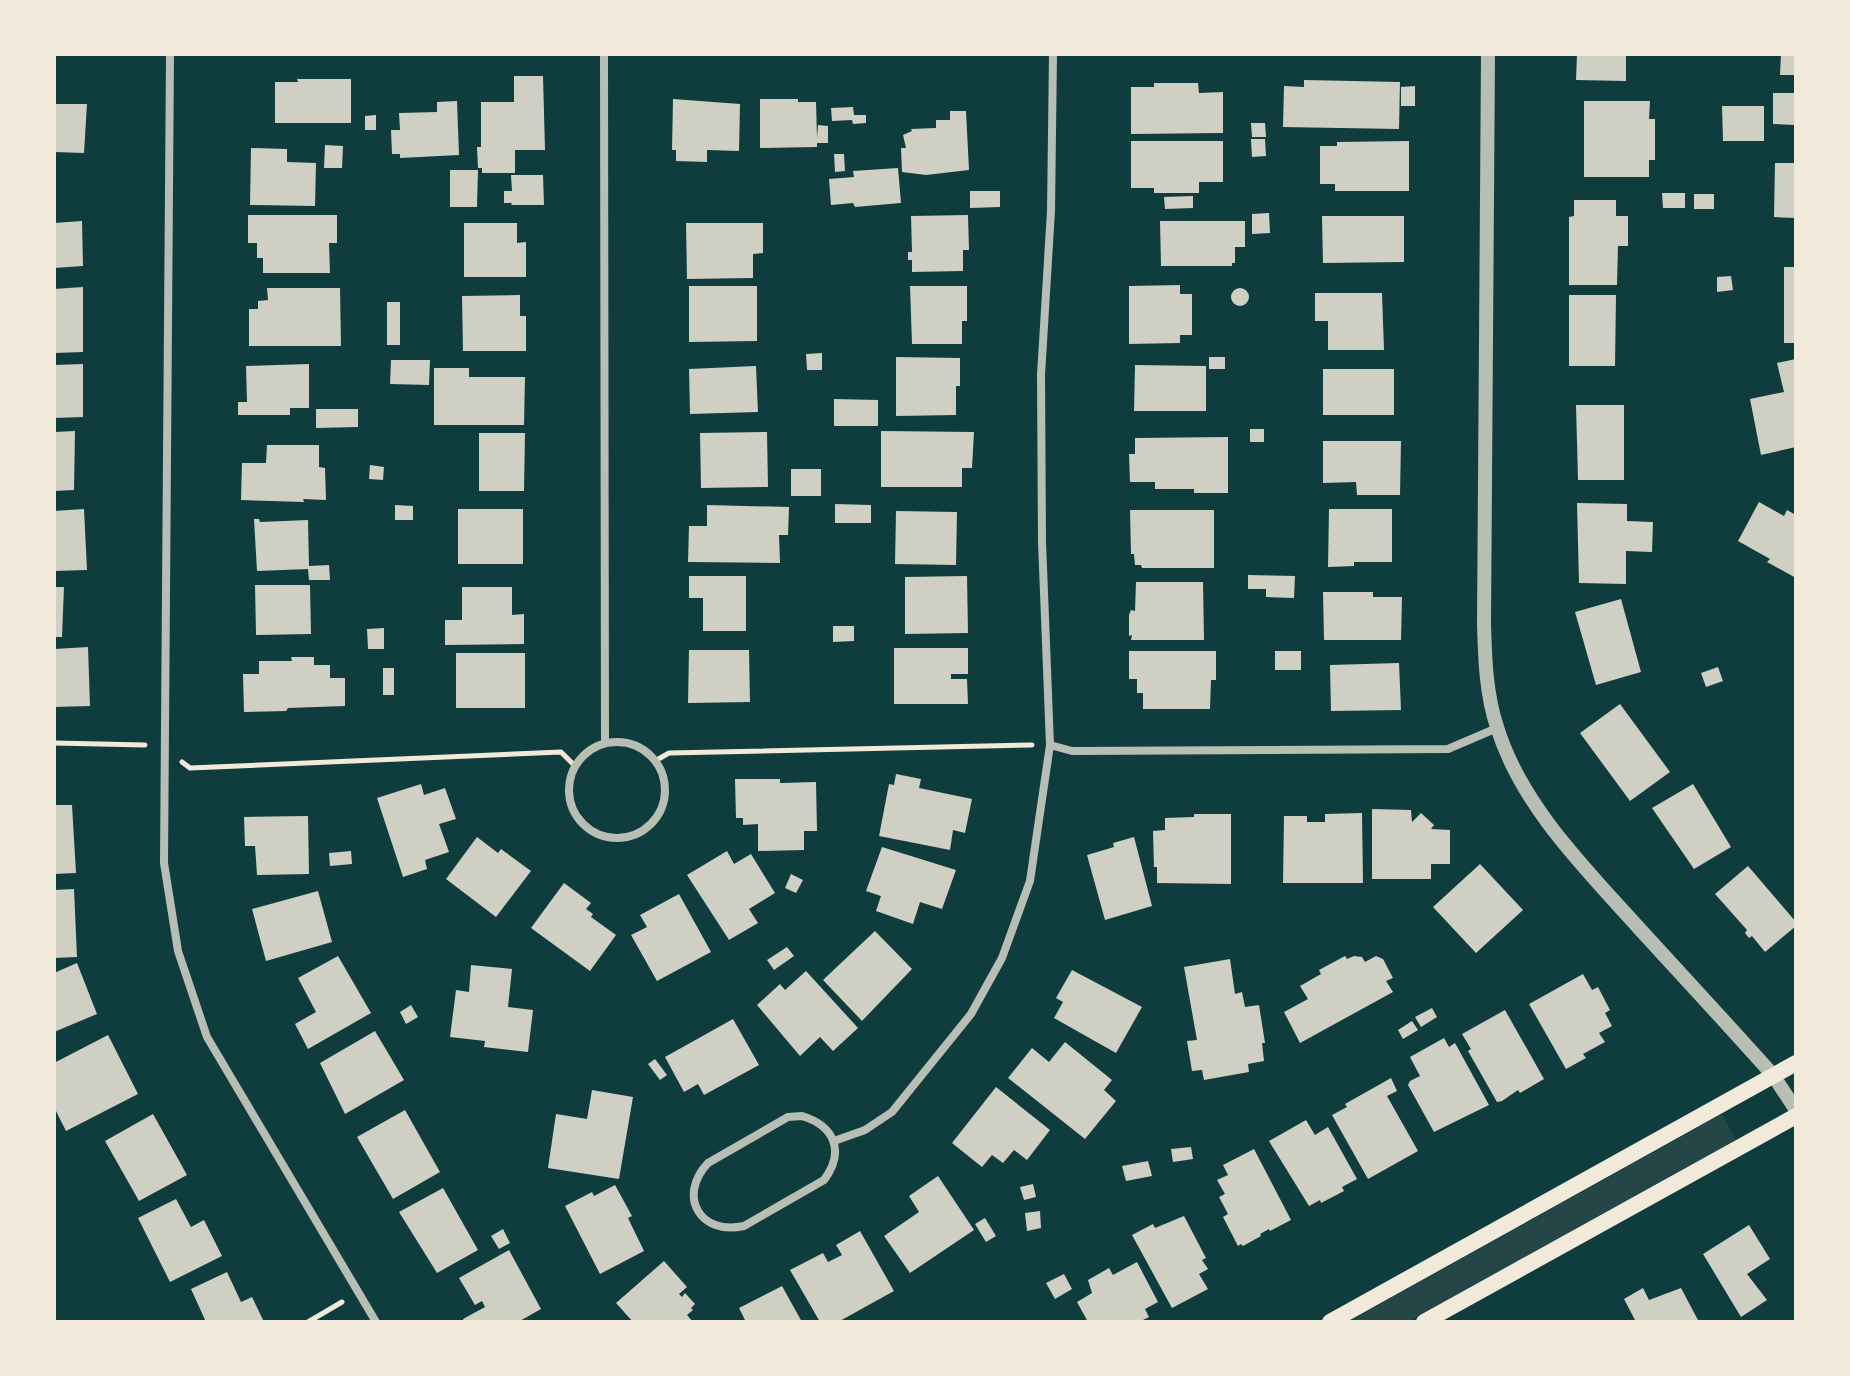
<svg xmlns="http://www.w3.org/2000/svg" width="1850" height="1376" font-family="Commissioner,sans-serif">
<rect width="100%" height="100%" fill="#0f3d3e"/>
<path fill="#244646" d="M1722 1114 1736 1140 1407 1322H1348Z"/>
<path fill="#cfcfc3" d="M1577 54H1626V81L1576 80Z
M1781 54H1796V75H1780Z
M514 76H543L545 150H515V173H482V168H478L477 147H481V102H514Z
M297 79H351V123H275V82H298Z
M1304 80 1400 82 1399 129 1283 127 1284 86 1304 87Z
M1154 83H1198L1199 93 1223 92V133L1131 134V87H1154Z
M1415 86V106H1401V87Z
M1773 93H1796V125L1773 124Z
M673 99 740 104 739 151 707 150V162L676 161V150H672Z
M760 99H798V102H816L817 138 818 125 828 126V143H817V147L760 148Z
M457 101 459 155 400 158V154H392L391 130H400L399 113 437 112V102Z
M1584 101H1650L1649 119H1655V160H1649V177H1584Z
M54 104H87L84 153 54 152Z
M1722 106H1764V141H1723Z
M853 107 854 115H866V123L853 124 852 120 832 121 831 108Z
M950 111H966L969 170 926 175 902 172 901 148H906L903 135 912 131 911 129 936 128V120H950Z
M376 115V130H365V116Z
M1251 123H1265L1266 137H1252Z
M1251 139H1265L1266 156 1252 157Z
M1131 141H1223V182H1199V193H1154V188H1131Z
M1409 141V191H1335V184H1320V146H1337V142Z
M325 145 343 146 342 168H324Z
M251 148 287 149V162L316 163 315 206 250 205Z
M834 154H844L845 171 835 172Z
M1775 163H1796V218L1774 217Z
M898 168 901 203 855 207 853 203 831 205 829 179 854 177 853 171Z
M450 170H478L477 207H450Z
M511 175H543L544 205H511L512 203H504V191H512Z
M970 191H1000V207L970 208Z
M1662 193H1685V208H1663Z
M1694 194H1714V209H1694Z
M1193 196V208L1165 209 1164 197Z
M1574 200H1616V216H1628V246H1618L1617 285H1569V217L1574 216Z
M1269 213 1270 233 1252 234V214Z
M248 215H337V243H329L330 273H263V258H257V243H248Z
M968 215 969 250H963V271L912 272V260H908V252H912L911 216Z
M1322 216H1404V262L1323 263Z
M82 221 83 266 54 268V223Z
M1160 221H1245V247H1235V263H1232V266H1161Z
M464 223H517V243L526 242V277H464Z
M686 223H763V253L753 254V278L687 279Z
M1784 267H1796V343H1784Z
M1731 276 1733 290 1717 292V277Z
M1180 285V294H1192V335H1180V343L1129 344V286Z
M689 286H757V341L689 342Z
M910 286H967V321H962V344H912Z
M83 287V352L54 353V289Z
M267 288H340L341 346H249V309H258V301L268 300Z
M1231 297a9 9 0 1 1 18 0a9 9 0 1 1-18 0Z
M1315 293H1382L1384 350H1328V321H1315Z
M520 295V316H526V351H463L462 296Z
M1569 295H1616L1615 366H1569Z
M387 302H400V345H387Z
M822 353V370H807L806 354Z
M896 357 960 358V386H956V415L896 416Z
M1209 357H1225V369H1209Z
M1796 359V447L1761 455 1750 399 1784 392 1777 363Z
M391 360H430L429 385 390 384Z
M83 364V417L54 418V365Z
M309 364V408H290V415H238V402H247L246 366Z
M1135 365 1206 366V411H1134Z
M756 366 758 412 690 414 689 369Z
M434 368H469V377H525L524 425H434Z
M1323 369H1394V415H1323Z
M834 399 878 400V426H834Z
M1576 405H1624V480H1578Z
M316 409H358V427L316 428Z
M1250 429H1264V442H1250Z
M75 431 74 490 54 491V432Z
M881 431 974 432 972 468H962V487H881Z
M767 432 768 487 701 488 700 433Z
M479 433H525L524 491H479Z
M1228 437V493H1194V489H1155V482H1130L1129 454H1135V438Z
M1323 441H1401L1400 495H1357L1356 482 1323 483Z
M267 445H319V467L325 468 326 500 303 499 304 502 241 500 242 463H266Z
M370 465 384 467 383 480 369 479Z
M791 469H821V496H791Z
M1759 502 1784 516 1787 510 1796 515V578L1767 562 1770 559 1738 541Z
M1577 503 1627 504V521L1653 522 1652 552 1626 551V584L1579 583Z
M835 504 871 505V523H835Z
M395 505 413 506V520H395Z
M707 505 789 507 788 535H779L780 563 688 562 689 526H707Z
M84 509 87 570 54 571V511Z
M458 509H523V564H458Z
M1329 509H1392V562H1354V566L1328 567Z
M1130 510H1214V568H1142L1141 565H1135L1134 554H1131Z
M896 511 957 512 956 565 895 564Z
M254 519H259L260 522 308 520 309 566 329 565 330 580H309L308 569 257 571Z
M1248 575 1295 576 1294 598 1266 597V589H1248Z
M689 576H746V631H703V598H689Z
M967 576 968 633 905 634V577Z
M1136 582H1203L1204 640H1131L1132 635 1129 636V615L1131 610 1135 611Z
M255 585H310L311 634 256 635Z
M54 587H64L62 637H54Z
M462 587H512V615L524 614V644L445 645V620H462Z
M1323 592H1373V597H1402L1401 640H1324Z
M1621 599 1641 672 1596 685 1575 612Z
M833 626H854V641L833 642Z
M384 628V649H368L367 629Z
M88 647 90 706 54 707V649Z
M894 648H968V674H951V679H967L968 704H894Z
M689 650H749L750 702 688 703Z
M1129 651H1216V680H1211L1210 709H1143V693H1137V679H1129Z
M1275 651H1301V670H1275Z
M456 653H525V708H456Z
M291 657H314V665H330V678H345V706L288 708 286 711 244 712 243 674H259V661H292Z
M1399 663 1401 710 1331 711 1330 665Z
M1718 667 1723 681 1706 687 1701 673Z
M383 668H394V695H383Z
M1620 704 1670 772 1630 801 1580 733Z
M896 774 921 779 919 788 972 799 965 833 953 830 950 850 879 836 889 784 894 785Z
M735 779H780V783L816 782 817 831H804V850L758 851V824L743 825V818H736Z
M421 784 424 795 445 788 456 819 439 824 449 852 425 860 427 869 403 877 377 798Z
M1693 784 1731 847 1694 869 1652 808Z
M54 805H72L76 873 54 874Z
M1372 809 1411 810 1412 822 1421 813 1434 825 1431 829 1450 830V864H1431V879H1372Z
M1362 813 1363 883H1283L1284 816H1307V822H1325V814Z
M1194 814H1231V884L1157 883V867H1154L1153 831 1165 830V818L1194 817Z
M308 816 309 874 257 875 255 846H245L244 817Z
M477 837 498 853 501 849 531 871 496 917 446 879Z
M1134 837 1152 906 1105 920 1087 855 1114 847 1113 843Z
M882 847 956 870 942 909 920 902 913 924 876 911 881 896 866 891Z
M351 851 352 864 330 866 329 853Z
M727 851 734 864 751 854 775 893 749 909 758 923 729 940 687 875Z
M1480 864 1523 910 1476 953 1433 907Z
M1748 866 1796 922V926L1765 952 1752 936 1749 938 1745 933 1747 930 1715 894Z
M791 874 803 880 796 893 785 888Z
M564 883 591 903 586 909 593 914 591 917 616 935 590 971 531 928Z
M74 889 77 957 54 958V890Z
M318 891 332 942 266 961 252 909Z
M679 894 711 952 657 981 631 935 647 927 640 915Z
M875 931 912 969 862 1021 823 980Z
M787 947 794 956 774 970 767 960Z
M338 956 371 1013 308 1049 295 1024 316 1012 298 978Z
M1345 956 1347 959 1354 956 1362 957 1365 962 1376 956 1383 959 1393 978 1386 981 1393 992 1300 1043 1284 1012 1308 999 1300 986 1321 974 1319 970Z
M1230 959 1235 994 1242 992 1245 1007 1259 1005 1265 1043H1262L1264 1061 1248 1064 1249 1072 1204 1080 1202 1070 1192 1071 1187 1041 1197 1040 1184 967Z
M77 963 97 1014 54 1032V973Z
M471 965 512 969 508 1007 533 1010 528 1052 484 1047 485 1041 450 1037 456 990 469 992Z
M1072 970 1142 1007 1116 1053 1054 1018 1063 1002 1056 998Z
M806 971 858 1028 833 1051 820 1037 800 1056 757 1005 780 984 785 990Z
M1583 974 1592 990 1598 987 1610 1010 1605 1013 1612 1026 1599 1033 1605 1042 1583 1054 1586 1058 1566 1069 1529 1004Z
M411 1005 418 1017 406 1024 400 1012Z
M1432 1008 1437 1017 1421 1027 1415 1017Z
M1505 1010 1544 1079 1520 1093 1518 1090 1502 1101 1497 1102 1468 1051 1471 1049 1462 1034Z
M733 1019 759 1065 704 1095 698 1084 684 1092 665 1057Z
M1412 1021 1418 1030 1403 1039 1398 1030Z
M375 1031 404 1080 345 1114 320 1063Z
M108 1035 138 1094 66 1131 54 1107V1063Z
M1444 1038 1449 1047 1455 1043 1489 1105 1434 1132 1408 1085 1410 1081 1420 1076 1410 1057Z
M1065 1042 1112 1080 1104 1090 1116 1101 1085 1139 1008 1078 1032 1048 1049 1062Z
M655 1059 667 1075 660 1080 648 1064Z
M1391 1078 1397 1091 1387 1096 1418 1151 1368 1179 1332 1115 1347 1107 1345 1104Z
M996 1087 1050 1130 1027 1160 1014 1150 1003 1163 992 1155 982 1167 952 1143Z
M592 1090 633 1097 619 1179 548 1168 556 1114 587 1119Z
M405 1110 440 1172 393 1199 357 1137Z
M153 1114 187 1175 139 1201 105 1141Z
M1306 1120 1315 1135 1328 1127 1357 1179 1342 1187 1344 1191 1321 1203 1320 1200 1309 1206 1269 1141Z
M1191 1147 1193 1159 1173 1162 1171 1149Z
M1254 1149 1291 1220 1270 1231 1269 1229 1260 1234 1261 1236 1243 1246 1241 1244 1238 1246 1223 1217 1228 1214 1219 1197 1225 1194 1217 1180 1228 1175 1223 1165Z
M1148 1161 1152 1176 1126 1181 1122 1166Z
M938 1176 974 1230 910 1273 884 1236 919 1212 909 1196Z
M1033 1184 1036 1197 1024 1200 1020 1187Z
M615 1185 632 1216 628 1218 644 1251 600 1274 565 1206 592 1192 594 1196Z
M443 1188 478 1250 437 1273 399 1212Z
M176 1199 191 1227 204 1220 222 1256 170 1282 138 1218Z
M1040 1211 1041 1228 1027 1231 1025 1213Z
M1184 1216 1206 1258 1202 1260 1208 1269 1199 1274 1208 1289 1172 1308 1132 1235 1153 1224 1155 1228Z
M985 1218 996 1236 986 1242 975 1224Z
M1749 1225 1770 1259 1747 1274 1767 1300 1741 1317 1703 1254Z
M503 1229 510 1243 499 1249 491 1236Z
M860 1231 894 1291 838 1322H820L790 1270 823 1253 828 1262 842 1255 836 1245Z
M509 1250 541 1309 518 1322H464L463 1319 485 1307 482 1301 475 1305 459 1278Z
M664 1261 687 1287 679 1294 682 1297 685 1293 695 1304 691 1308 693 1310 687 1315 693 1322H633L616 1303Z
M1137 1262 1158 1302 1145 1309 1149 1317 1139 1322H1088L1077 1302 1092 1293 1088 1280 1109 1268 1113 1275Z
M227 1272 241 1302 252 1297 264 1322H206L191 1289Z
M1064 1274 1072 1289 1055 1299 1046 1283Z
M782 1286 802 1322H746L739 1308Z
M1643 1288 1649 1300 1681 1288 1699 1322H1636L1624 1299Z"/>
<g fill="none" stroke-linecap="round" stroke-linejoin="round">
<path stroke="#f1e9da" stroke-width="5" d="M54 743 145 745
M655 761 669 753 1032 745
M182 762 190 768 561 752 575 766
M308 1322 342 1302"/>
<path stroke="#b8beb3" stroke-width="8" d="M170 54 164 863 178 951 207 1037 376 1322
M604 54 605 743
M569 790a48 48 0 1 1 96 0a48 48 0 1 1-96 0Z
M1050 745 1072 751 1448 749 1497 728
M802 1116C835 1126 845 1152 824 1180L744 1226C700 1236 677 1196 708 1163L788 1117Z
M834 1141 865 1130 892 1112 971 1014 1002 958 1030 881 1050 745 1042 542 1041 375 1051 211 1053 54"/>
<path stroke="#b8beb3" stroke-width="14" d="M1488 54 1484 624C1485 659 1486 694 1497 727 1521 805 1584 867 1637 926 1683 976 1728 1025 1773 1075L1796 1110"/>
<path stroke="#f1e9da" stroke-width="16" d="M1330 1322 1796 1063
M1424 1322 1796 1116"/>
</g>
<rect width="1850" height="1376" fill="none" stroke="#f1e9da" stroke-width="112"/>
</svg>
